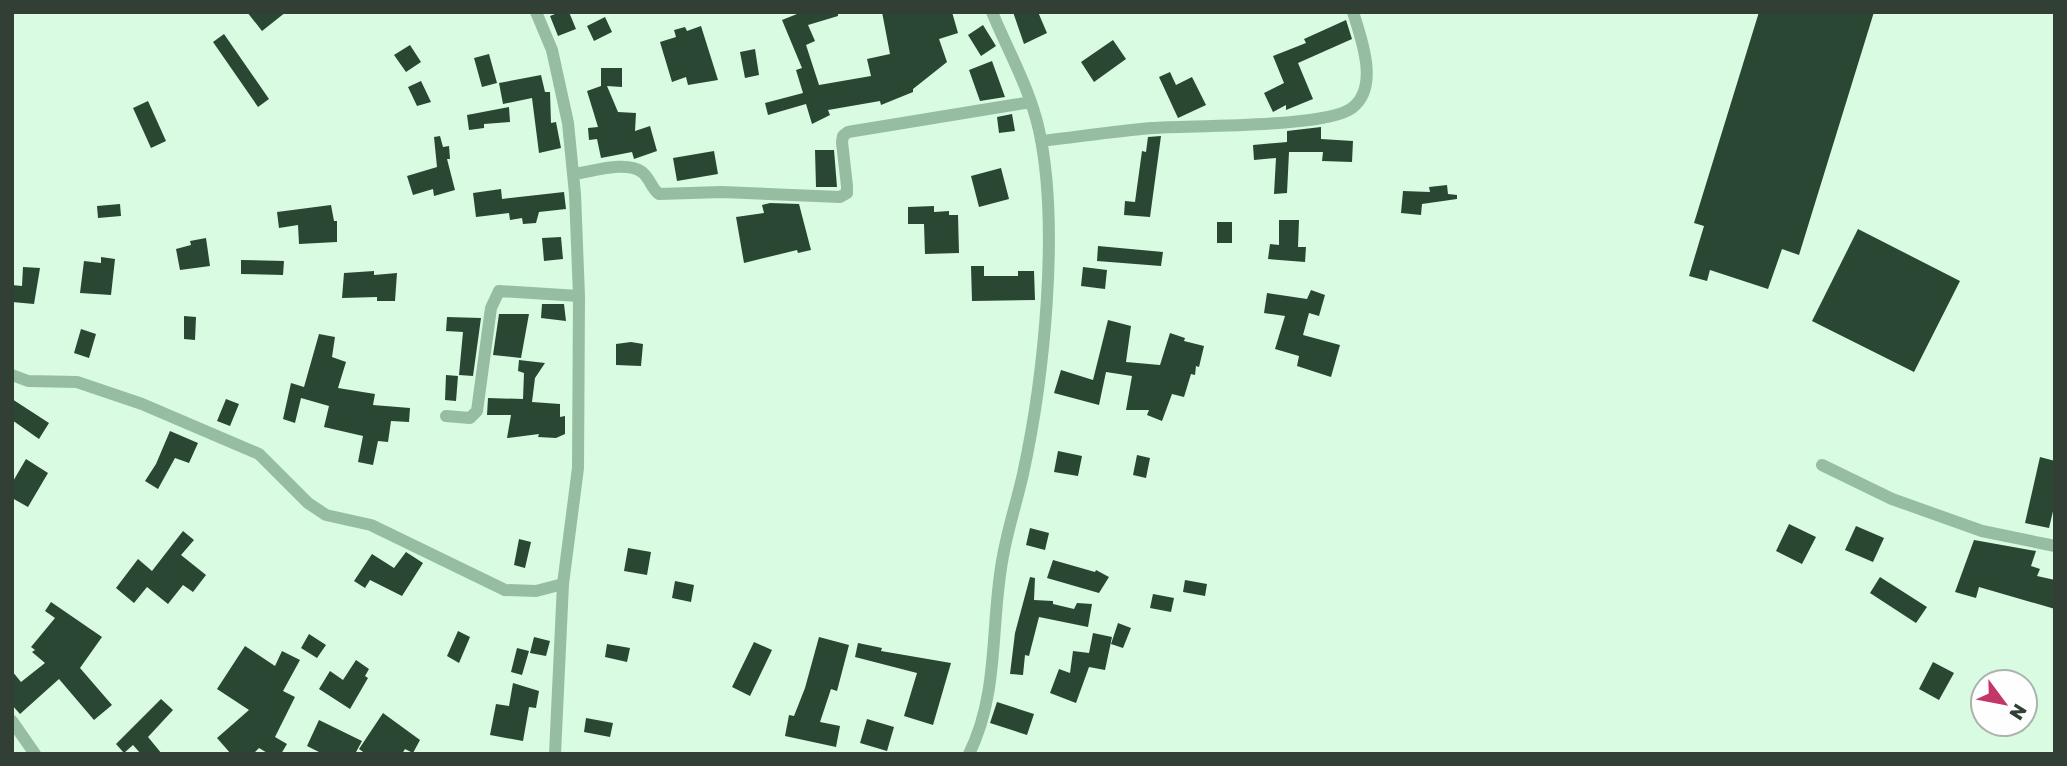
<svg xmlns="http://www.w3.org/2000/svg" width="2067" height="766" font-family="'Golos Text',sans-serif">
<rect width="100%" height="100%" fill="#d8fbe2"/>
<path fill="#2a4734" d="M247 12H286L262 31Z
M560 12H569L576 29 558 36 550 16Z
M802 12H838V16L808 25 815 41 806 45 819 85 871 76 867 59 890 54 882 12H952L958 33 939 39 947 62 913 89V92L881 105 880 101 828 110 830 115 812 124 806 104 768 115 765 103 803 93 796 70 802 68 782 20Z
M1013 12H1038L1047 33 1024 44Z
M1759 12H1874L1799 255 1782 249 1768 289 1710 270 1707 281 1689 276 1704 226 1694 223Z
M605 17 612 32 594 41 587 26Z
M1346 20 1352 39 1298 63 1313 99 1286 110V105L1273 112 1264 93 1284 83 1273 56 1306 43 1304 39Z
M983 25 996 46 981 56 968 35Z
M701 26 718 80 688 85 686 77 672 82 660 42 676 37 674 30 685 27 687 31Z
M224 34 269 99 258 107 213 42Z
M1113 40 1126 59 1094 82 1081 62Z
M410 45 421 62 406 72 394 55Z
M755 49 759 75 745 78 740 52Z
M489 54 497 83 482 87 474 58Z
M992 61 1005 97 980 101 969 70Z
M601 68H622V87L607 86 618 112 636 113 635 131 650 126 657 151 634 159 632 152 601 158 597 139 589 140 588 128 598 127 587 91 601 86Z
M1170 72 1176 85 1192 77 1206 105 1178 118 1159 77Z
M541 75 545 92H550L551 123 556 122 561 148 539 153 532 98 503 104 499 83Z
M421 81 431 102 417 106 408 87Z
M148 101 166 141 151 148 133 108Z
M509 107 510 122 484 124V128L469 130 467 115Z
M1012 114 1015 131 999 133 997 117Z
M1321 127V139L1353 141 1352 162 1322 161 1323 152H1289L1287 193 1274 194 1276 158 1254 160 1253 145 1287 142V131Z
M440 136 443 147 449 146 450 159H447L455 190 434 196 433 189 413 195 407 176 437 167 434 137Z
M1161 136 1150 217 1124 215 1125 201 1135 202 1142 151 1146 152 1148 137Z
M815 150H834L837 187H816Z
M714 151 718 174 677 181 673 158Z
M1001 168 1009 199 979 207 971 176Z
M1447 185 1448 194 1457 195V199L1422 204 1421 215 1401 213 1403 191 1430 192 1429 187Z
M501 189 502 199 564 192 566 209 539 212 536 223 523 224 522 218 510 220 509 213 476 217 473 193Z
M770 203 799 204 811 250 798 253 797 250 744 263 736 217 764 213 762 205Z
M120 204 121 216 98 218 97 206Z
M331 205 334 221H337V242L299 244 298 225 279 228 277 212Z
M934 206V212L949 211V215H958L959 253 925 254 924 224H908V207Z
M1279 220H1299L1298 247H1306L1305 262 1268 259 1270 244 1279 245Z
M1217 222H1232V243H1217Z
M1858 229 1960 281 1914 372 1812 321Z
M561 237 563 259 544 261 542 238Z
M206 238 210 266 180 270 176 249 191 245 190 241Z
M1098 246 1163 252 1161 266 1097 261Z
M101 257 115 259 111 295 80 293 84 261 101 263Z
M241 260 284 261 283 275 241 274Z
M971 266H984V276H1018V271H1034L1035 300 972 301Z
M23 267 40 268 34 304 12 302V285L22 286Z
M1083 267 1107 270 1105 289 1081 286Z
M374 271V275L397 273 395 301H377V297L342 298 344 273Z
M1311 290 1325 295 1319 316 1309 313 1303 335 1340 345 1331 377 1297 366 1299 356 1275 349 1285 316 1264 313 1267 293 1307 299Z
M542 304H564L566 321 541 318Z
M499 314H529L521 358 493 355Z
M184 316 196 317 195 340 184 339Z
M447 317 481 318 473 376 459 375 463 332 446 331Z
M1108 320 1131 326 1126 362 1160 365 1170 333 1185 338 1184 341 1204 346 1199 367 1196 366 1195 375 1191 374 1184 397 1172 394 1162 421 1147 415 1149 410H1126L1132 376 1106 372 1099 405 1054 393 1061 370 1093 380Z
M81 329 96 334 89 358 74 353Z
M319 334 335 337 332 357 346 362 338 388 375 394 373 405 410 408 409 422 391 421 388 442 378 441 373 465 358 462 363 436 324 427 329 406 301 398 295 423 283 419 291 383 304 387Z
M631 342 643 344 641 366 616 365V344Z
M519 360 545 363 535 378 532 402 560 404V417L565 416V434L556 438 538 437 539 434 507 438 511 415H487L488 398 523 399 524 373 518 371Z
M446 375 458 376 456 401 445 400Z
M12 399 49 423 39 439 12 420Z
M226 399 239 404 230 426 217 421Z
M170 431 198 443 189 463 175 458 158 489 145 481 156 464Z
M1058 451 1082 456 1078 476 1054 472Z
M1137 455 1150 458 1146 478 1133 475Z
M2040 457 2055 461V503L2049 528 2025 523Z
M26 459 48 473 28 507 12 498V483Z
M1789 524 1816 537 1802 564 1776 551Z
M1856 526 1884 538 1873 562 1845 550Z
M1030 528 1049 533 1045 550 1026 545Z
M183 531 194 540 181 555 206 575 193 592 183 585 168 604 147 587 134 603 116 588 138 559 152 571Z
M519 539 531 542 525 568 514 565Z
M1974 540 2036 551 2031 566 2040 569 2037 576 2055 580V609L1979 587 1976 598 1955 592Z
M628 548 651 552 647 575 624 571Z
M406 552 423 563 402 596 370 580 365 588 354 581 372 554 394 568Z
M1053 560 1095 572 1096 570 1109 577 1099 593 1047 578Z
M1030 577 1035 578 1034 600 1053 601V604L1074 609 1077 603 1092 604 1088 627 1039 617 1029 656 1025 655 1023 675 1010 674 1015 633Z
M1880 577 1927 607 1916 623 1870 593Z
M1185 580 1207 584 1205 596 1183 592Z
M675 581 694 585 691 602 672 598Z
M1153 594 1174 598 1171 612 1150 608Z
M51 602 102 637 80 668 112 705 94 720 59 679 20 714 12 705V671L21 682 45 663 32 652 35 650 31 647 55 618 45 611Z
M1118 623 1131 628 1123 648 1111 644Z
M458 631 470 637 459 663 447 656Z
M1093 633 1112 637 1105 670 1089 667 1076 703 1050 693 1059 669 1070 673 1073 651 1089 653Z
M309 634 326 645 317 658 301 648Z
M534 637 550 641 546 656 530 653Z
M819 637 849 645 837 691 831 689 820 722 840 726 836 747 785 736 789 715 794 716 805 688Z
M754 642 772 650 750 696 732 687Z
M858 643 882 648 881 651 951 663 933 725 904 716 917 673 855 657Z
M607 644 630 648 627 662 605 657Z
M245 646 275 666 282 651 300 660 283 691 295 697 275 737 287 744 281 754H269L259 748 253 754H231L217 738 249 710 217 689Z
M517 648 529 651 522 675 511 672Z
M356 660 369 669 365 676 368 678 350 709 319 689 330 671 343 680Z
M1933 662 1954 673 1939 700 1919 689Z
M513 683 539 691 536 708 529 707 523 741 490 735 496 704 509 706Z
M161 699 173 710 148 737 162 754H141L133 745 124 753 116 744Z
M997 702 1034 714 1027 735 990 723Z
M383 713 420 740 413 753 405 749 402 754H366L359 749Z
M586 718 613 723 610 737 584 732Z
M867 719 894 727 887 751 860 743Z
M319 720 362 741 355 754H323L307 746Z"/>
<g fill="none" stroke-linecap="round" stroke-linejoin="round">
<path stroke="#96bca1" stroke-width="12" d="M536 12 552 50 568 123 575 194 579 296 578 468 563 584 555 754
M1041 141C1077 137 1115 131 1152 128 1191 125 1326 128 1352 108 1380 87 1361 38 1353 12
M574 174C592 172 625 160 642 172 650 178 651 188 659 194L722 192 840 197 847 193V186L842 142 843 136 848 132 1031 102
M12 375 28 381 77 382 142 404 259 454 308 503 326 515 371 525 505 590 536 591 563 584
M446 416 470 418 477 411 491 308 499 291 579 296
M1822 465 1892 499 1982 531 2055 546
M12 721 35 754
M969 754C1000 692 990 622 1003 556 1008 528 1017 501 1023 474 1044 378 1060 226 1039 130 1030 89 1008 51 992 12"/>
</g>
<rect width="2067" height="766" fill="none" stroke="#313f35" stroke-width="28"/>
<g transform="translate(2004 703) rotate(122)"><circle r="33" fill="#fefefe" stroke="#acb2ae" stroke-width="2"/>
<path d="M0-5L12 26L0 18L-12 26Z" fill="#c33668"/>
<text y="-10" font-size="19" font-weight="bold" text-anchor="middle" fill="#313f35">N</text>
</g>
</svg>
